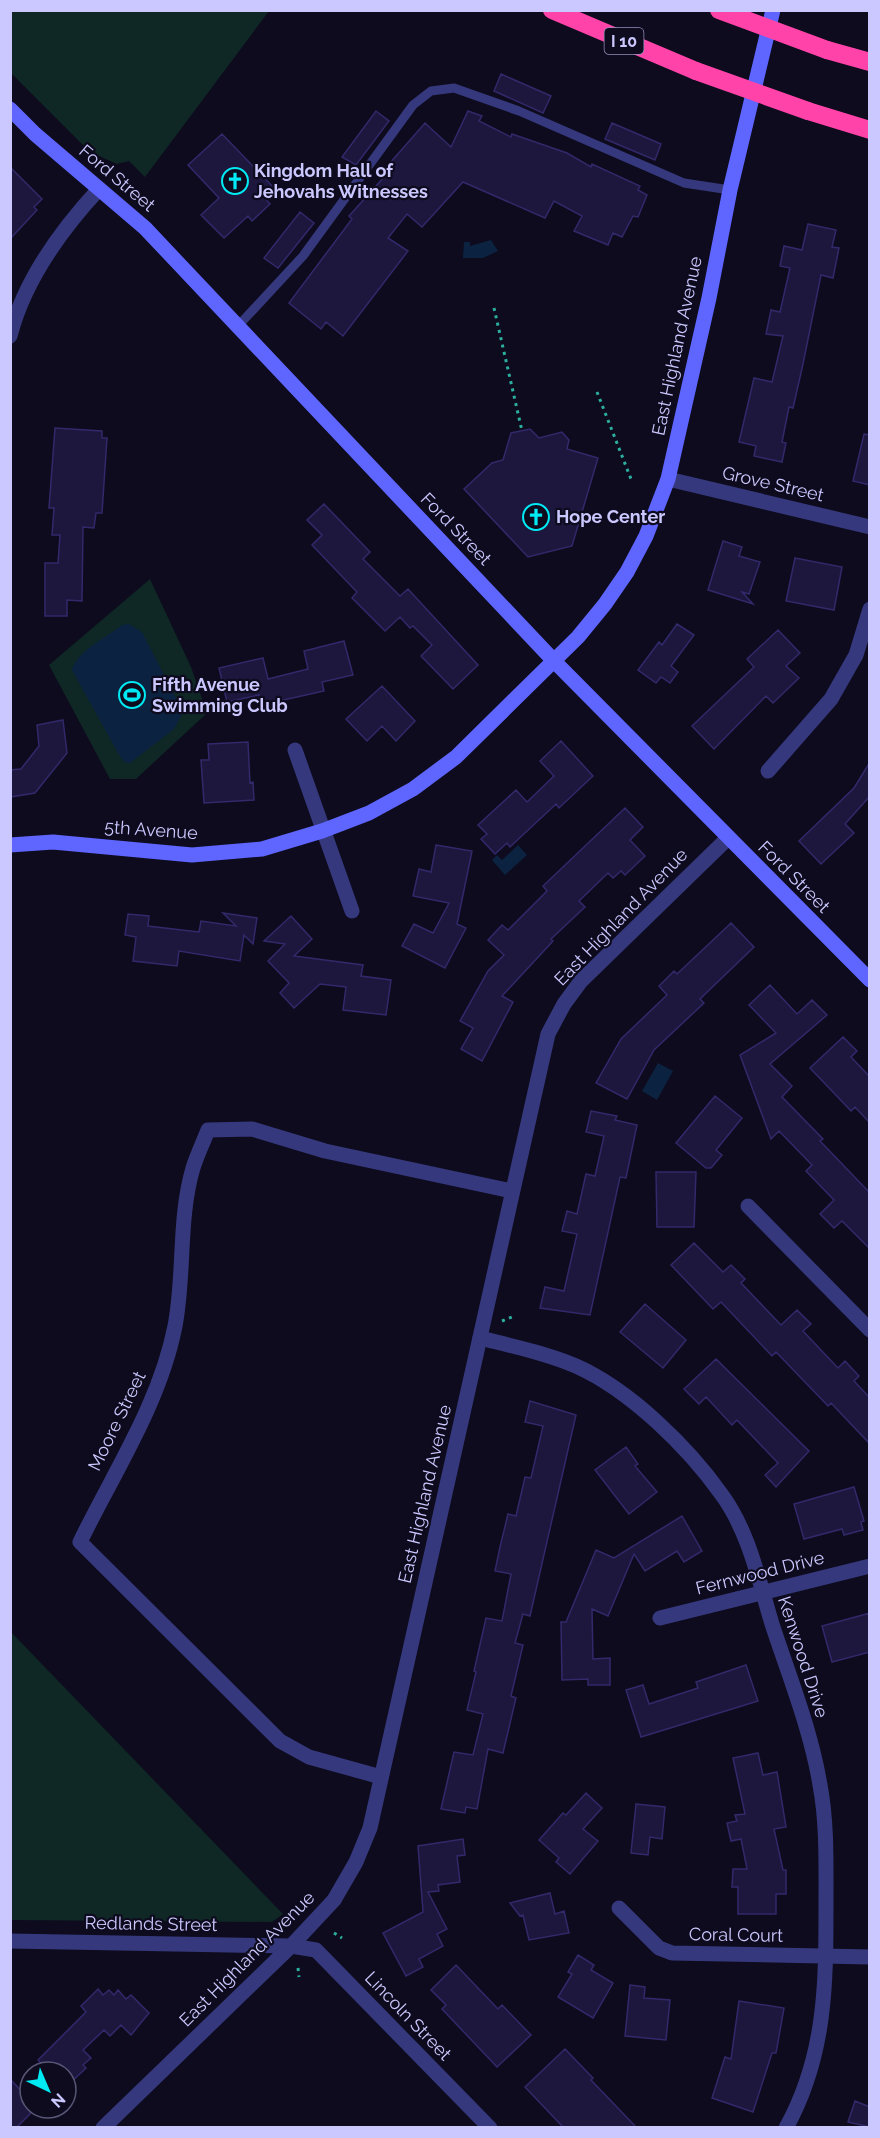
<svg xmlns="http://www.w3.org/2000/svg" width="880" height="2138" font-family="Raleway,sans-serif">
<rect width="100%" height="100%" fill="#0d0b1d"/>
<path fill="#0f2725" d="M10 11 11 10 269 11 145 177 129 161 117 164 90 152 11 73Z
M150 579 191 667 207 713 136 779H110L49 665Z
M11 1632 283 1914 272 1922 11 1920Z"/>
<path fill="#0b2341" d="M491 240 498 251 483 258H463L464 242H470V246Z
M129 624 142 632 183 712 174 729 130 763 124 762 118 753 72 670C77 651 107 637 122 625Z
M518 845 527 855 505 875 492 860 497 855 502 860Z
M658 1063 673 1071 657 1100 642 1091Z"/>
<path fill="#1d173e" stroke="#32296a" stroke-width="1.5" d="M501 74 551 96 543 113 494 91Z
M376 111 389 121 356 165 342 157Z
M468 111 482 116 479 121 511 137 512 134 567 153 591 167 592 164 640 186 638 190 647 195 638 217 633 216 622 237 613 233 608 245 574 231 582 216 554 201 545 218 463 182 422 227 407 214 388 238 408 251 343 336 326 322 321 329 289 303 352 219 349 216 394 166 390 163 425 123 451 147Z
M612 123 661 144 655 160 605 139Z
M222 134 275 189 265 198 270 204 252 221 248 216 224 238 201 215 219 198 188 165Z
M10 167 42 199 34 207 37 210 10 239Z
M300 212 314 223 278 268 264 258Z
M808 224 836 230 832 247 839 248 833 278 821 275 803 364 793 408 789 407 782 442 786 443 782 462 754 456 756 446 739 442 754 378 772 382 783 336 766 334 771 310 780 312 790 268 780 266 784 246 802 250Z
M55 428 102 431V438H107L102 513H96L94 528 83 527 82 601 67 600V616H45V563H58L60 535H52L54 508H49Z
M530 429 539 438 562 432 569 440 567 449 598 458 572 546 528 557 464 489 492 463 503 460 511 433Z
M864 434 870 435V485L853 481Z
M324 504 370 552 363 559 400 596 408 589 478 665 453 689 421 656 432 645 413 626 410 628 400 617 385 631 352 598 357 592 312 545 322 535 307 520Z
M723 541 742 547 739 556 760 562 749 594 742 592 753 604 708 590Z
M795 558 842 567 834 610 786 601Z
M677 624 694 635 671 666 678 672 670 683 661 677 656 683 638 670 659 642 662 645Z
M778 630 800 653 786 666 799 678 773 703 766 696 714 749 692 726 754 667 747 659Z
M344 641 353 675 322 682 324 691 261 705 259 695 227 702 219 668 263 658 268 679 308 669 304 651Z
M382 686 415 721 396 741 382 726 367 741 346 719Z
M63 720 67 753 35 793 10 797V770L21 769 39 746 37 725Z
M561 741 593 776 559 808 556 804 510 847 507 843 495 854 481 839 487 834 478 825 516 790 527 802 554 776 540 761Z
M248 742 250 783 253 782 254 800 204 803 201 760H209L208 744Z
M870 762V796L845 824 854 833 821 864 799 841 854 788Z
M625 808 643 827 630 840 645 856 625 875 621 871 613 878 608 873 579 901 585 907 551 939 553 941 502 996 513 1002 482 1061 461 1049 473 1028 460 1021 488 971 504 955 488 940 502 925 508 930 547 891 543 886Z
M436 845 472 851 457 924 466 928 445 968 402 946 414 924 433 933 449 903 413 896 419 869 431 872Z
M223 913 257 918 253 944 244 935 240 961 179 951 177 966 133 961 136 937 125 935 128 914 149 916 148 926 199 932 201 921 236 926Z
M291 916 312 939 294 956 363 965 361 976 391 980 386 1015 343 1010 346 987 320 984 294 1008 280 993 289 983 268 961 285 944 264 941Z
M731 923 754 947 700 999 704 1003 654 1050 627 1099 596 1083 621 1039 667 995 659 986 674 971 677 974Z
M770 985 797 1014 812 1000 827 1015 770 1064 792 1086 782 1097 823 1139 820 1141 870 1193V1249L842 1221 834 1228 820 1214 834 1200 806 1171 812 1165 779 1131 771 1139 740 1055 776 1033 749 1005Z
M843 1037 857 1051 851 1057 870 1077V1123L855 1107 851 1111 810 1068Z
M715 1096 742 1118 716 1150 722 1155 711 1168H706L676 1143Z
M591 1111 617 1116 615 1120 637 1125 626 1178 620 1177 590 1315 540 1308 545 1287 564 1291 577 1234 562 1231 567 1211 577 1214 586 1174 595 1176 604 1136 586 1132Z
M656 1172H696L694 1227H657Z
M694 1243 723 1272 731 1265 745 1279 741 1283 781 1325 797 1310 811 1324 803 1331 838 1368 845 1361 859 1376 854 1381 870 1398V1444L831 1403 828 1406 776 1352 772 1356 721 1302 713 1309 671 1265Z
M645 1304 686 1340 663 1368 620 1332Z
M716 1359 809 1451 776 1487 765 1475 778 1463 737 1420 732 1425 706 1397 699 1404 684 1389Z
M530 1401 576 1415 530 1616 523 1614 515 1643 523 1645 511 1696 516 1698 503 1753 488 1749 477 1809 466 1807 465 1813 441 1809 454 1752 473 1755 483 1714 467 1710 476 1672 474 1671 486 1618 502 1621 511 1574 495 1571 500 1547 508 1514 516 1516 525 1477 531 1478 543 1426 525 1422Z
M626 1447 638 1464 635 1466 657 1492 629 1514 595 1470Z
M854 1487 864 1521 861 1522 863 1530 844 1535 842 1529 804 1539 794 1504Z
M682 1516 702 1551 684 1562 677 1551 645 1571 634 1554 608 1616 592 1609 593 1659 610 1658V1685H588V1679L562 1680 561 1622H566L596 1550 614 1558Z
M870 1613V1652L832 1662 822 1626Z
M746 1665 758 1701 641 1737 626 1690 643 1685 649 1704 698 1688 696 1682Z
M758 1753 763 1775 777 1772 786 1827 774 1829 783 1870H786V1894H776V1914H738V1887H732L733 1869H747L741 1839 731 1841 727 1823 737 1821 735 1815 745 1814 733 1758Z
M586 1793 602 1808 583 1829 598 1841 570 1874 556 1862 559 1858 539 1840 563 1813 566 1815Z
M636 1804 665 1807 662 1839 650 1837 648 1855 631 1853Z
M463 1839 465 1855 457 1856 460 1882 438 1885 439 1891 428 1892 447 1929 437 1934 443 1946 419 1959 423 1967 406 1976 383 1933 423 1912 418 1846Z
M550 1893 555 1914 564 1911 569 1933 529 1940 523 1915 520 1916 510 1903Z
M578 1955 594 1965 591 1970 613 1983 593 2018 558 1997 572 1974 568 1972Z
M456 1965 498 2009 502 2005 531 2035 497 2067 442 2009 446 2005 431 1990Z
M630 1985 645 1987 644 1998 670 2000 666 2040 625 2036Z
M98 1989 103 1995 109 1990 114 1995 118 1990 126 1999 131 1995 149 2013 131 2035 121 2025 110 2036 104 2030 83 2050 91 2058 83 2065 86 2068 66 2087V2072H50L38 2060 86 2012 81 2006Z
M739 2001 784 2008 776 2053H772L753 2112 712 2098 725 2057 731 2059Z
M565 2049 593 2078 591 2080 636 2127H563L525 2087Z
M10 2079 30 2100V2114L17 2127H10Z
M855 2101 870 2107V2127L848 2122Z"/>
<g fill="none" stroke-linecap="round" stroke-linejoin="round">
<path stroke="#2caf9f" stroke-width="3" stroke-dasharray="3 4.5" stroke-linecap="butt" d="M494 308 522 431
M597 392 631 479
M502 1321 512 1317
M334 1933 342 1938
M298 1968 299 1977"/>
<path stroke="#36387d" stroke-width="9" d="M238 326 303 256 413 105 431 91 454 88 519 111 684 183 730 190"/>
<path stroke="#36387d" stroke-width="15" d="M10 336C24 281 61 230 99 189
M668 479 870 527
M295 750 352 911
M768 771 831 699 856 655 870 609
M748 1206 870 1330
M480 1338C512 1346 545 1353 576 1366 630 1390 688 1447 722 1495 749 1532 759 1581 772 1624 789 1676 811 1730 820 1785 827 1822 826 1862 826 1899 826 1980 827 2054 786 2128
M660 1618 870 1566
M381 1777 309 1757 280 1741 80 1542C114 1472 160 1403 175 1326 185 1274 178 1219 193 1168 197 1155 203 1143 208 1130L252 1129 325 1151 512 1191
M619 1908 659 1948 672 1953 870 1957
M10 1941 291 1946 316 1950 490 2128"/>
<path stroke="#36387d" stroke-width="15" d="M103 2128 291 1946 334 1900 356 1862 370 1828 548 1034 564 1004 581 981 728 838"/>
<path stroke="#5f65ff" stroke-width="15" d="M10 109 35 134 145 228 555 662 870 980
M10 845 53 842 192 855 262 849 322 831 369 813 413 789 456 757 578 637 605 604 627 572 646 536 668 479 709 298 730 190 773 10"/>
<path stroke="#ff43a9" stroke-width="18" d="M552 10 696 71
M827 50 870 62
M808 111 870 130"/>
<path stroke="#ff43a9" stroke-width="18" d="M719 10 827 50
M696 71 808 111"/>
</g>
<defs>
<symbol id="church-ring" viewBox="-11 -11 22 22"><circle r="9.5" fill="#0d0b1d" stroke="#00eaf3" stroke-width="1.5"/><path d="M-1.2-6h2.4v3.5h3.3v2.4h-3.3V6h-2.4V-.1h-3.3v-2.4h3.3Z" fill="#00eaf3"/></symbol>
<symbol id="stadium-ring" viewBox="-11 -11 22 22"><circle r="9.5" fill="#0d0b1d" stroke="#00eaf3" stroke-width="1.5"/><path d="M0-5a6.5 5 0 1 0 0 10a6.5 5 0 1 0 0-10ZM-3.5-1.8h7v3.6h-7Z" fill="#00eaf3"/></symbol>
</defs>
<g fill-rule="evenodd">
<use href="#church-ring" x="220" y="166" width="30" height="30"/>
<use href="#church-ring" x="521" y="502" width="30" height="30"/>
<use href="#stadium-ring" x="117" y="680" width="30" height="30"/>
</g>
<g text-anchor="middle" stroke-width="4.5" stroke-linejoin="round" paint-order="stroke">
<rect fill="#0d0b1d" stroke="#928fbb" stroke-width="1.5" x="604.5" y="28" width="39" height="26" rx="4.5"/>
<g font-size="16" font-weight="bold" fill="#cbc8ff">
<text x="624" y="47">I 10</text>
</g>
<g font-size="18" font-weight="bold" fill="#cbc8ff" stroke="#0d0b1d" text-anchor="start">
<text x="254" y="177">Kingdom Hall of<tspan x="254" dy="21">Jehovahs Witnesses</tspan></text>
<text x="556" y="523">Hope Center</text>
<text x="152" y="691">Fifth Avenue<tspan x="152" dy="21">Swimming Club</tspan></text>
</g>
<g font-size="18" fill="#cbc8ff" stroke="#0d0b1d">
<text transform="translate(117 178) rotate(40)" y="6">Ford Street</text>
<text transform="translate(677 346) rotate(-78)" y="6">East Highland Avenue</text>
<text transform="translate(773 484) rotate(13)" y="6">Grove Street</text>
<text transform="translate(456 529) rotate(46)" y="6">Ford Street</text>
<text transform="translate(151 830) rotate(4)" y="6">5th Avenue</text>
<text transform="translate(794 877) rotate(45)" y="6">Ford Street</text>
<text transform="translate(621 917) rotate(-46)" y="6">East Highland Avenue</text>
<text transform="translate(117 1421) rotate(-64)" y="6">Moore Street</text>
<text transform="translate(425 1494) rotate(-77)" y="6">East Highland Avenue</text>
<text transform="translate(760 1573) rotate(-14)" y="6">Fernwood Drive</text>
<text transform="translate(803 1657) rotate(72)" y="6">Kenwood Drive</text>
<text transform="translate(151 1924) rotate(1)" y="6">Redlands Street</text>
<text transform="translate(736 1935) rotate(1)" y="6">Coral Court</text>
<text transform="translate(247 1959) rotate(-45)" y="6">East Highland Avenue</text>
<text transform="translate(408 2016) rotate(46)" y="6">Lincoln Street</text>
</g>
</g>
<rect width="880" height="2138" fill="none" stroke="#cbc8ff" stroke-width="24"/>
<g transform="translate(48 2090) rotate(136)"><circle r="28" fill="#0d0b1d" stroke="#595777" stroke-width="1.5"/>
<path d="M0-4.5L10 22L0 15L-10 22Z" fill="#00eaf3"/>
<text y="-9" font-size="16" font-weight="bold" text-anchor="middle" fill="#cbc8ff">N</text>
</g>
</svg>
